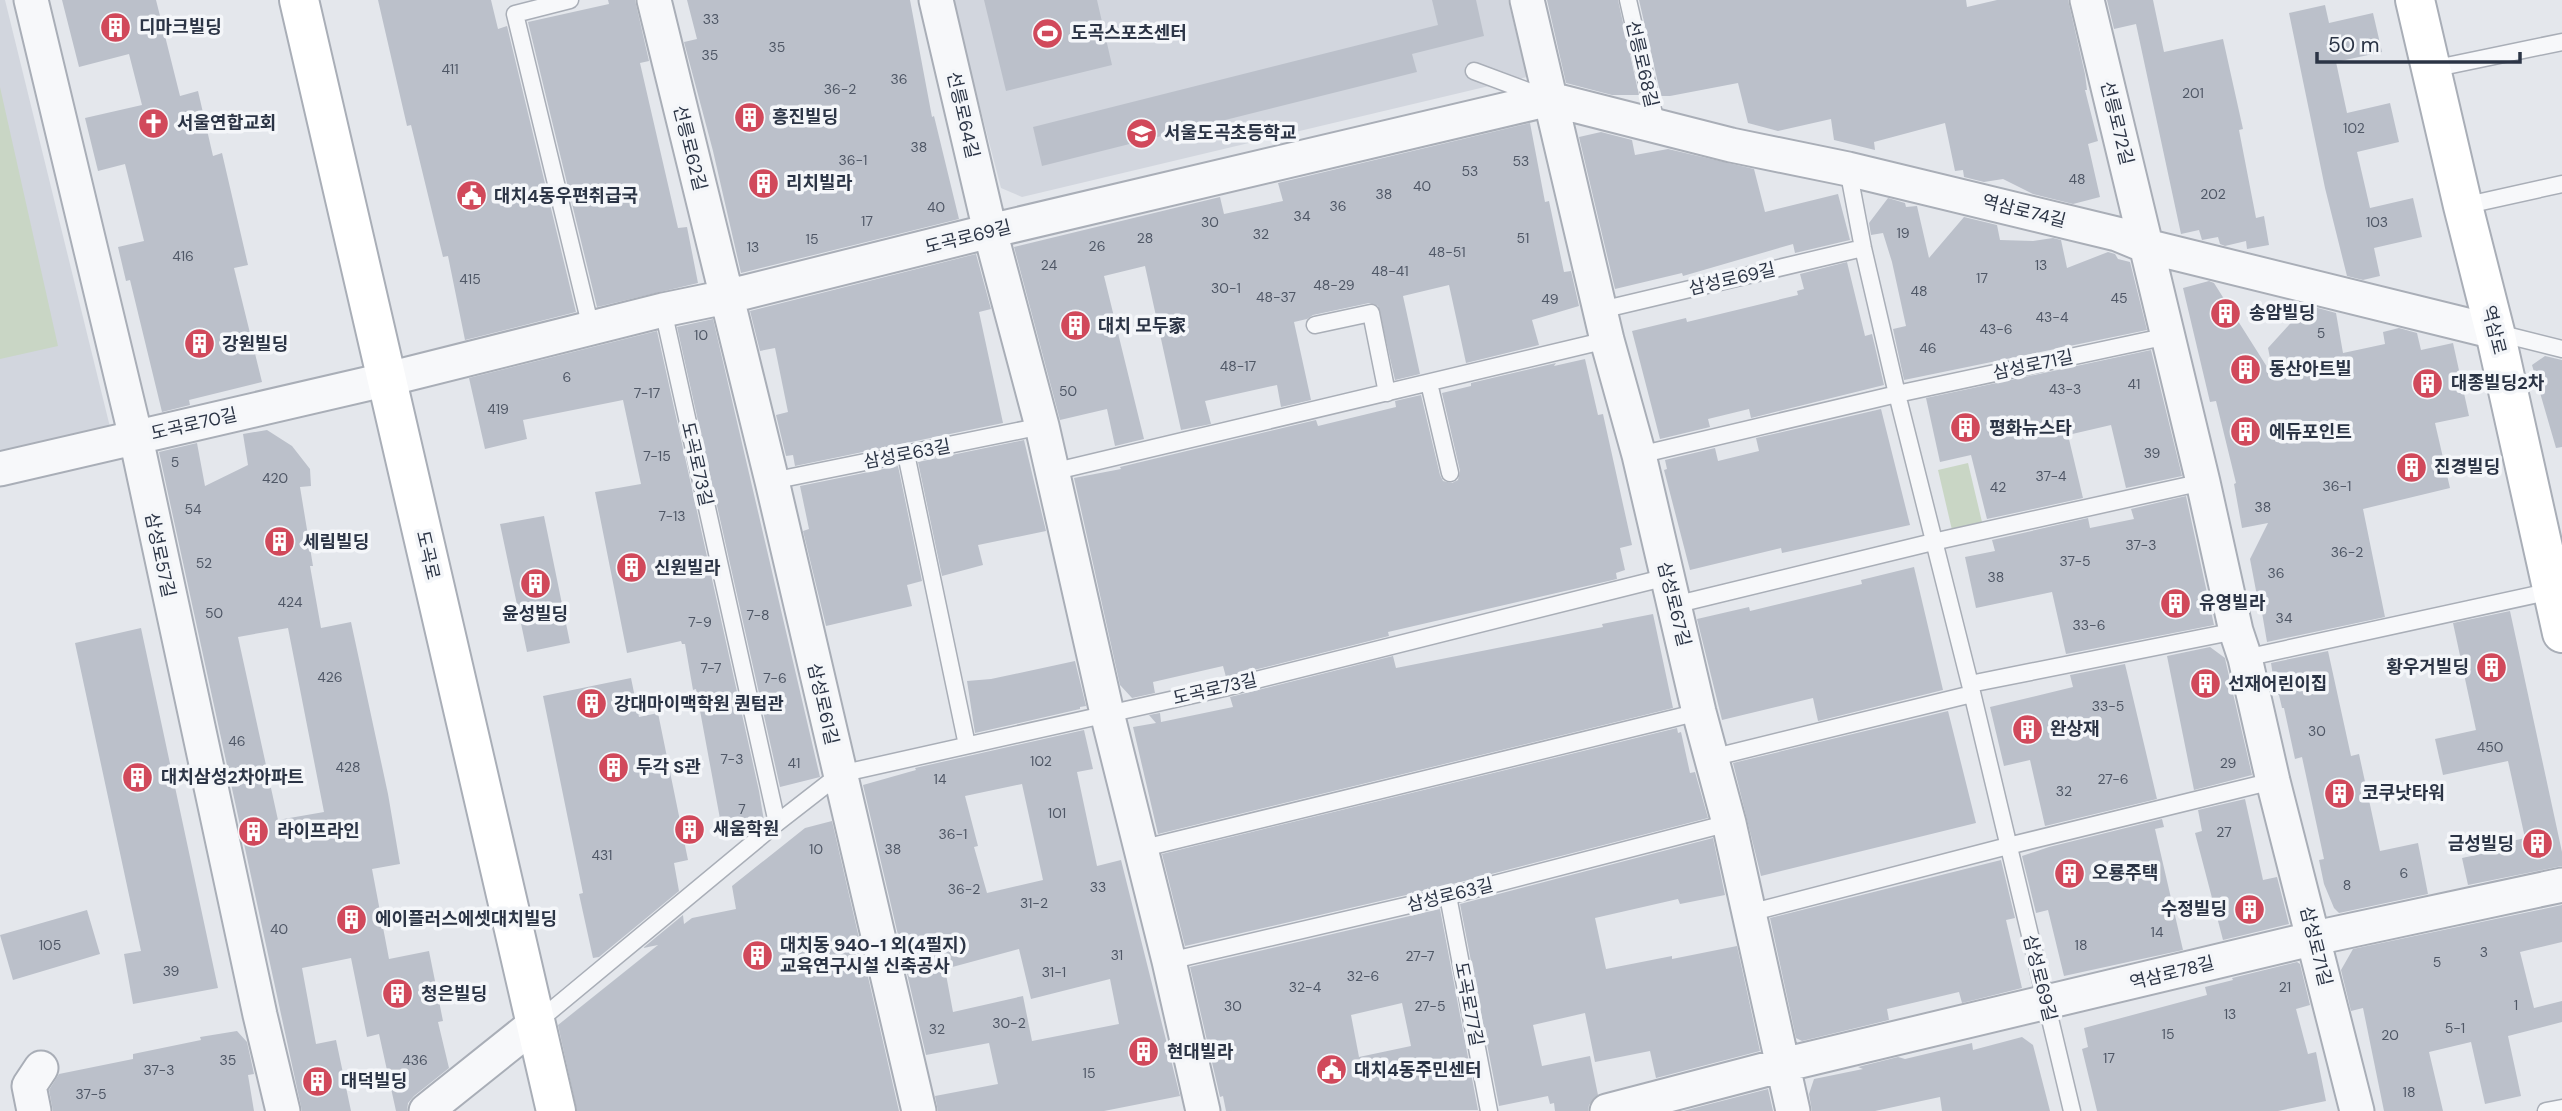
<svg xmlns="http://www.w3.org/2000/svg" width="2562" height="1111" font-family="'DM Sans','Noto Sans KR',sans-serif">
<rect width="100%" height="100%" fill="#e4e7ec"/>
<path fill="#d2d6de" d="M0 0H5L110 427 0 452Z
M952 0H1508L1527 77 1022 197 1001 188Z"/>
<path fill="#c9d6c5" d="M0 87 58 346 0 359Z
M1968 463 1982 522 1952 530 1938 470Z"/>
<path fill="#bbc0ca" fill-rule="evenodd" d="M62 0H156L180 96 198 91 213 156 222 153 248 265 234 268 262 382 189 400 190 405 162 412 130 280 126 281 118 247 144 241 125 164 98 171 85 118 142 105 129 54 79 67Z
M378 0H491L498 29 507 26 576 312 465 340 448 256 443 257 411 125 407 126Z
M608 0H635L649 61 640 63 678 228 687 227 698 283 597 307 528 22 609 4Z
M687 0H910L932 117 934 116 959 219 741 273 713 151 684 42 697 39Z
M984 0H1097L1112 65 1006 91Z
M1432 0H1476L1484 36 1412 54 1417 72 1042 166 1033 127 1438 25Z
M1547 0H1618L1639 95H1612L1566 83Z
M1639 0H1966L1967 7 1997 0H2068L2085 74 2087 90H2085L2098 141 2088 144 2100 197 2073 204 2033 194 2003 179 1984 182 1964 177 1963 170 1955 171 1945 123 1874 142 1875 150 1834 140 1831 119 1778 131 1748 123 1738 83 1670 96H1661Z
M2107 0H2153L2164 52 2223 39 2243 129 2239 130 2256 218 2264 216 2269 245 2247 249 2246 241 2225 246 2220 244 2218 237 2202 240 2199 230 2181 234 2136 24 2114 29Z
M2325 5 2329 23 2373 13 2382 52 2336 62 2347 113 2390 103 2399 142 2357 152 2370 208 2413 198 2422 237 2374 248 2380 276 2363 280 2347 276 2325 188 2289 13Z
M1530 123 1545 202 1549 201 1564 272 1571 271 1579 306 1532 320 1539 345 1466 363 1449 285 1403 296 1420 374 1395 380 1378 306 1369 303 1313 315 1307 319 1294 322 1311 400 1281 407 1277 385 1205 401 1211 424 1181 430 1145 266 1104 276 1144 439 1115 446 1107 409 1060 420 1014 247 1220 197 1224 214 1283 201 1278 183Z
M1601 132 1632 140 1635 155 1668 149 1754 169 1765 212 1838 194 1850 240 1795 253 1793 244 1683 276 1682 273 1615 289 1579 137Z
M1888 198 1905 203 1906 207 1917 206 1929 258 1964 217 1997 225 2000 240 2033 241 2053 238 2061 240 2067 268 2108 252 2115 254 2118 259 2130 262 2147 330 1904 380 1893 329 1906 326 1892 262 1883 233 1871 235 1869 223Z
M976 254 991 309 979 312 1003 423 795 466 793 455 786 456 776 415 788 412 775 348 760 351 750 311Z
M1847 262 1865 336 1872 334 1884 385 1751 418 1749 409 1708 419 1710 427 1660 439 1632 331 1686 318 1687 322 1798 295 1797 291 1804 289 1800 274Z
M2209 281 2214 283 2274 378 2268 348 2307 305 2336 313 2343 353 2385 344 2383 332 2399 328 2417 333 2421 350 2453 343 2469 416 2435 423 2450 488 2363 509 2385 617 2267 642 2259 595 2257 596 2250 559 2268 523 2242 528 2234 484 2236 483 2216 401 2210 402 2183 288Z
M713 319 820 777 780 787 677 327Z
M657 331 759 791 764 821 754 828 723 835 696 689 693 690 685 644H682L681 641 627 653 595 492 641 484 623 400 523 420 527 439 485 449 469 378Z
M2151 350 2182 476 2126 488 2111 425 2068 435 2083 498 1987 519 1971 455 1940 462 1926 398Z
M2545 356 2562 360V447L2556 448 2532 365Z
M1585 359 1598 415 1603 414 1632 545 1620 548 1625 570 1616 573 1617 579 1388 632 1389 636 1226 677 1223 666 1153 682 1155 693 1132 698 1120 685 1074 478 1121 469 1120 467 1316 420 1318 426 1396 407 1395 401 1421 395 1440 475 1443 481 1452 483 1458 480 1460 471 1442 393 1471 386V383L1556 363 1554 366Z
M1881 409 1910 525 1782 553 1781 548 1690 570 1664 470 1667 469 1665 460 1715 448 1718 461 1759 451 1756 438Z
M267 430 292 446 310 469 311 486 300 487 313 566H310L321 628 351 622 388 794 400 864 372 869 389 959 429 951 443 1021 438 1022 449 1068 414 1096 408 1103 407 1111H396L379 1034 367 1037 351 958 302 968 316 1044 336 1040 351 1111H302L159 452 197 443 205 486 248 465 243 434ZM288 628 324 812 278 820 238 637Z
M1024 440 1046 531 978 545 983 565 942 576 918 462Z
M898 466 922 581 907 585 912 606 826 626 803 531 809 529 800 486Z
M2186 496 2214 625 2066 654 2052 592 1976 608 1965 557 1995 551 1992 540 2088 518 2090 528 2134 519 2131 509Z
M544 516 570 643 527 652 500 524Z
M1914 567 1943 690 1818 721 1813 698 1722 720 1697 619 1749 607 1750 611 1862 584 1861 580Z
M2510 611 2562 852V866L2468 885 2462 858 2514 847 2512 841 2525 838 2508 761 2443 775 2435 739 2476 730 2453 623Z
M1653 614 1673 708 1158 834 1133 727 1156 723 1149 715 1160 713 1161 722 1233 707 1230 697 1393 656 1396 668 1603 627 1602 624Z
M141 628 218 988 133 1004 124 954 141 951 75 643Z
M2210 647 2225 658 2226 663 2252 775 2194 790 2167 656Z
M2328 651 2351 756 2359 754 2380 851 2418 843 2428 894 2339 913 2334 908 2324 884 2319 860 2324 859 2302 757 2295 759 2284 708H2282L2279 695H2276L2271 663Z
M1075 661 1086 706 1080 707V709L975 733 967 681 991 679Z
M2125 664 2157 799 2045 826 2030 760 2004 766 1990 707 2073 687 2070 675Z
M631 678 639 717 658 713 688 860 674 863 679 891 599 957 593 958 579 894 583 893 543 696Z
M1948 711 1976 823 1761 876 1733 763Z
M1677 728 1678 733 1681 732 1690 773 1695 772 1708 818 1445 886 1185 946 1162 854Z
M1084 730 1093 769 1077 772 1097 866 1121 860 1180 1096 1104 1111H938L935 1096 998 1084 989 1043 926 1055 863 785 916 770 915 768ZM1022 784 1043 880 987 893 974 847 978 846 965 796ZM1019 949 1031 999 1110 979 1119 1024 1032 1041 1023 996 953 1012 945 969Z
M2245 799 2263 880 2277 877 2289 924 2223 940 2195 833 2202 831 2198 810Z
M2162 819 2164 827 2155 829 2183 950 2064 976 2048 910 2036 913 2022 856 2049 847Z
M832 821 899 1111H577L558 1025 658 945 643 948 683 915 684 924 692 918 736 909 732 886 805 828Z
M1713 838 1725 895 1680 904 1678 899 1595 918 1606 969 1672 956V959L1737 946 1760 1051 1656 1078 1650 1051 1595 1062 1585 1013 1533 1025 1542 1066 1590 1056 1598 1095 1589 1105 1588 1111H1555L1554 1103 1550 1104 1548 1096 1499 1106 1460 904Z
M2001 860 2015 918 2006 920 2022 988 1962 1003 1959 992 1887 1009 1889 1020 1802 1041 1796 1038 1770 918Z
M2562 905V942L2520 952 2534 1008 2562 1001V1022L2508 1036 2521 1096 2485 1104 2471 1042 2429 1052 2443 1111H2384L2363 1008 2351 1011 2341 970 2353 949Z
M1440 909 1478 1110 1226 1111 1223 1096 1220 1097 1190 967ZM1402 1003 1411 1046 1359 1057 1351 1015Z
M87 910 100 954 13 980 0 935Z
M2297 962 2300 964 2310 1005 2296 1009 2308 1054 2316 1052 2326 1101 2278 1111H2097L2082 1049 2088 1047 2084 1028 2207 995 2205 987 2233 980 2232 978Z
M237 1031 247 1042 254 1074 248 1075 254 1111H53L49 1090 59 1074 133 1059V1054L201 1040 200 1037Z
M2022 1037 2033 1045 2050 1111H1942L1940 1097 1875 1111H1812L1809 1094 1814 1079 1863 1069 1858 1067 1898 1057 1905 1059 1972 1043 1973 1050Z
M1768 1089 1773 1111H1683Z"/>
<g fill="none" stroke-linecap="round" stroke-linejoin="round">
<defs>
<path id="lane" d="M570 0 515 14 591 328
M1628 0 1657 127
M2432 69 2562 42
M1474 71 1541 96
M1848 169 1863 248 1897 394 1970 684 2072 1111
M2463 206 2562 184
M663 310 777 823
M1601 310 1863 248
M1315 325 1371 313 1387 393
M2498 333 2562 349
M1429 383 1450 473
M906 454 967 745
M1639 455 1897 394 2168 336
M1052 472 1607 340
M772 481 1042 426
M1674 605 1933 542 2203 482
M2245 658 2552 591
M1970 684 2236 631
M1711 758 1972 694
M1140 849 1699 712
M1448 896 1489 1111
M1749 913 2008 846 2273 781
M1169 961 1448 896 1729 823
M536 1023 777 823 840 774 1224 688 1667 577
M2546 1111 2562 1108"/>
<path id="street" d="M31 0 136 438 260 1015 283 1111
M654 0 772 481 919 1111
M936 0 990 231 1042 426 1107 713 1169 961 1203 1111
M1527 0 1607 340 1639 455 1699 712 1729 823 1793 1111
M2087 0 2203 482 2236 631 2245 658 2273 781 2357 1111
M0 469 388 379 663 310 726 297 990 231 1550 99 1731 145 1848 169 2117 234 2146 246 2495 332
M34 1111 29 1086 41 1068
M426 1111 536 1023
M1607 1111 1783 1065 2315 938 2562 885"/>
<path id="secondary" d="M299 0 556 1111
M2415 0 2463 206 2495 332 2562 633"/>
</defs>
<use href="#lane" stroke="#a9aeb7" stroke-width="19"/>
<use href="#street" stroke="#a9aeb7" stroke-width="37"/>
<use href="#secondary" stroke="#a9aeb7" stroke-width="42"/>
<use href="#lane" stroke="#f7f8fa" stroke-width="16"/>
<use href="#street" stroke="#f7f8fa" stroke-width="33"/>
<use href="#secondary" stroke="#fff" stroke-width="38"/>
</g>
<defs>
<symbol id="building-disc" viewBox="-11 -11 22 22"><circle r="9.5" fill="#d1495b" stroke="#f4f6f9"/><path d="M-4-6H4V6H1V3H-1V6H-4ZM-2.5-4.3h1.7v1.8h-1.7ZM.8-4.3h1.7v1.8H.8ZM-2.5-1h1.7V.8h-1.7ZM.8-1h1.7V.8H.8Z" fill="#fff"/></symbol>
<symbol id="stadium-disc" viewBox="-11 -11 22 22"><circle r="9.5" fill="#d1495b" stroke="#f4f6f9"/><path d="M0-5a6.5 5 0 1 0 0 10a6.5 5 0 1 0 0-10ZM-3.5-1.8h7v3.6h-7Z" fill="#fff"/></symbol>
<symbol id="church-disc" viewBox="-11 -11 22 22"><circle r="9.5" fill="#d1495b" stroke="#f4f6f9"/><path d="M-1.2-6h2.4v3.5h3.3v2.4h-3.3V6h-2.4V-.1h-3.3v-2.4h3.3Z" fill="#fff"/></symbol>
<symbol id="school-disc" viewBox="-11 -11 22 22"><circle r="9.5" fill="#d1495b" stroke="#f4f6f9"/><path d="M0-5L7-2L0 1L-7-2ZM-4 1L0 2.5L4 1V4Q0 6-4 4Z" fill="#fff"/></symbol>
<symbol id="civic-disc" viewBox="-11 -11 22 22"><circle r="9.5" fill="#d1495b" stroke="#f4f6f9"/><path d="M-.6-6.5H3V-4.5H.6V-3L4-1V1h2V6H-6V1h2V-1L-.6-3ZM-1.2 2.5V6h2.4V2.5Z" fill="#fff"/></symbol>
</defs>
<g fill-rule="evenodd">
<use href="#building-disc" x="98" y="10" width="35" height="35"/>
<use href="#stadium-disc" x="1030" y="16" width="35" height="35"/>
<use href="#building-disc" x="732" y="100" width="35" height="35"/>
<use href="#church-disc" x="136" y="106" width="35" height="35"/>
<use href="#school-disc" x="1124" y="116" width="35" height="35"/>
<use href="#building-disc" x="746" y="166" width="35" height="35"/>
<use href="#civic-disc" x="454" y="178" width="35" height="35"/>
<use href="#building-disc" x="2208" y="296" width="35" height="35"/>
<use href="#building-disc" x="1058" y="308" width="35" height="35"/>
<use href="#building-disc" x="182" y="326" width="35" height="35"/>
<use href="#building-disc" x="2228" y="352" width="35" height="35"/>
<use href="#building-disc" x="2410" y="366" width="35" height="35"/>
<use href="#building-disc" x="1948" y="410" width="35" height="35"/>
<use href="#building-disc" x="2228" y="414" width="35" height="35"/>
<use href="#building-disc" x="2394" y="450" width="35" height="35"/>
<use href="#building-disc" x="262" y="524" width="35" height="35"/>
<use href="#building-disc" x="614" y="550" width="35" height="35"/>
<use href="#building-disc" x="518" y="566" width="35" height="35"/>
<use href="#building-disc" x="2158" y="586" width="35" height="35"/>
<use href="#building-disc" x="2474" y="650" width="35" height="35"/>
<use href="#building-disc" x="2188" y="666" width="35" height="35"/>
<use href="#building-disc" x="574" y="686" width="35" height="35"/>
<use href="#building-disc" x="2010" y="712" width="35" height="35"/>
<use href="#building-disc" x="596" y="750" width="35" height="35"/>
<use href="#building-disc" x="120" y="760" width="35" height="35"/>
<use href="#building-disc" x="2322" y="776" width="35" height="35"/>
<use href="#building-disc" x="672" y="812" width="35" height="35"/>
<use href="#building-disc" x="236" y="814" width="35" height="35"/>
<use href="#building-disc" x="2520" y="826" width="35" height="35"/>
<use href="#building-disc" x="2052" y="856" width="35" height="35"/>
<use href="#building-disc" x="2232" y="892" width="35" height="35"/>
<use href="#building-disc" x="334" y="902" width="35" height="35"/>
<use href="#building-disc" x="740" y="938" width="35" height="35"/>
<use href="#building-disc" x="380" y="976" width="35" height="35"/>
<use href="#building-disc" x="1126" y="1034" width="35" height="35"/>
<use href="#civic-disc" x="1314" y="1052" width="35" height="35"/>
<use href="#building-disc" x="300" y="1064" width="35" height="35"/>
</g>
<g text-anchor="middle" stroke-width="7" stroke-linejoin="round" paint-order="stroke">
<g font-size="14" fill="#4f5766">
<text x="711" y="24">33</text>
<text x="777" y="52">35</text>
<text x="710" y="60">35</text>
<text x="450" y="74">411</text>
<text x="899" y="84">36</text>
<text x="840" y="94">36-2</text>
<text x="2193" y="98">201</text>
<text x="2354" y="133">102</text>
<text x="919" y="152">38</text>
<text x="853" y="165">36-1</text>
<text x="1521" y="166">53</text>
<text x="1470" y="176">53</text>
<text x="2077" y="184">48</text>
<text x="1422" y="191">40</text>
<text x="1384" y="199">38</text>
<text x="2213" y="199">202</text>
<text x="1338" y="211">36</text>
<text x="936" y="212">40</text>
<text x="1302" y="221">34</text>
<text x="867" y="226">17</text>
<text x="1210" y="227">30</text>
<text x="2377" y="227">103</text>
<text x="1903" y="238">19</text>
<text x="1261" y="239">32</text>
<text x="1145" y="243">28</text>
<text x="1523" y="243">51</text>
<text x="812" y="244">15</text>
<text x="1097" y="251">26</text>
<text x="753" y="252">13</text>
<text x="1447" y="257">48-51</text>
<text x="183" y="261">416</text>
<text x="1049" y="270">24</text>
<text x="2041" y="270">13</text>
<text x="1390" y="276">48-41</text>
<text x="1982" y="283">17</text>
<text x="470" y="284">415</text>
<text x="1334" y="290">48-29</text>
<text x="1226" y="293">30-1</text>
<text x="1919" y="296">48</text>
<text x="1276" y="302">48-37</text>
<text x="2119" y="303">45</text>
<text x="1550" y="304">49</text>
<text x="2052" y="322">43-4</text>
<text x="1996" y="334">43-6</text>
<text x="2321" y="338">5</text>
<text x="701" y="340">10</text>
<text x="1928" y="353">46</text>
<text x="1238" y="371">48-17</text>
<text x="567" y="382">6</text>
<text x="2134" y="389">41</text>
<text x="2065" y="394">43-3</text>
<text x="1068" y="396">50</text>
<text x="647" y="398">7-17</text>
<text x="498" y="414">419</text>
<text x="2152" y="458">39</text>
<text x="657" y="461">7-15</text>
<text x="175" y="467">5</text>
<text x="2051" y="481">37-4</text>
<text x="275" y="483">420</text>
<text x="2337" y="491">36-1</text>
<text x="1998" y="492">42</text>
<text x="2263" y="512">38</text>
<text x="193" y="514">54</text>
<text x="672" y="521">7-13</text>
<text x="2141" y="550">37-3</text>
<text x="2347" y="557">36-2</text>
<text x="2075" y="566">37-5</text>
<text x="204" y="568">52</text>
<text x="2276" y="578">36</text>
<text x="1996" y="582">38</text>
<text x="290" y="607">424</text>
<text x="214" y="618">50</text>
<text x="758" y="620">7-8</text>
<text x="2284" y="623">34</text>
<text x="700" y="627">7-9</text>
<text x="2089" y="630">33-6</text>
<text x="711" y="673">7-7</text>
<text x="330" y="682">426</text>
<text x="775" y="683">7-6</text>
<text x="2108" y="711">33-5</text>
<text x="2317" y="736">30</text>
<text x="237" y="746">46</text>
<text x="2490" y="752">450</text>
<text x="732" y="764">7-3</text>
<text x="1041" y="766">102</text>
<text x="794" y="768">41</text>
<text x="2228" y="768">29</text>
<text x="348" y="772">428</text>
<text x="940" y="784">14</text>
<text x="2113" y="784">27-6</text>
<text x="2064" y="796">32</text>
<text x="742" y="814">7</text>
<text x="1057" y="818">101</text>
<text x="2224" y="837">27</text>
<text x="953" y="839">36-1</text>
<text x="816" y="854">10</text>
<text x="893" y="854">38</text>
<text x="602" y="860">431</text>
<text x="2404" y="878">6</text>
<text x="2347" y="890">8</text>
<text x="1098" y="892">33</text>
<text x="964" y="894">36-2</text>
<text x="1034" y="908">31-2</text>
<text x="279" y="934">40</text>
<text x="2157" y="937">14</text>
<text x="50" y="950">105</text>
<text x="2081" y="950">18</text>
<text x="2484" y="957">3</text>
<text x="1117" y="960">31</text>
<text x="1420" y="961">27-7</text>
<text x="2437" y="967">5</text>
<text x="171" y="976">39</text>
<text x="1054" y="977">31-1</text>
<text x="1363" y="981">32-6</text>
<text x="1305" y="992">32-4</text>
<text x="2285" y="992">21</text>
<text x="2516" y="1010">1</text>
<text x="1233" y="1011">30</text>
<text x="1430" y="1011">27-5</text>
<text x="2230" y="1019">13</text>
<text x="1009" y="1028">30-2</text>
<text x="2455" y="1033">5-1</text>
<text x="937" y="1034">32</text>
<text x="2168" y="1039">15</text>
<text x="2390" y="1040">20</text>
<text x="2109" y="1063">17</text>
<text x="228" y="1065">35</text>
<text x="415" y="1065">436</text>
<text x="159" y="1075">37-3</text>
<text x="1089" y="1078">15</text>
<text x="2409" y="1097">18</text>
<text x="91" y="1099">37-5</text>
</g>
<g font-size="18" font-weight="bold" fill="#2b3445" stroke="#f4f6f9" text-anchor="start">
<text x="139" y="33">디마크빌딩</text>
<text x="1071" y="39">도곡스포츠센터</text>
<text x="772" y="123">흥진빌딩</text>
<text x="177" y="129">서울연합교회</text>
<text x="1164" y="139">서울도곡초등학교</text>
<text x="786" y="189">리치빌라</text>
<text x="494" y="202">대치4동우편취급국</text>
<text x="2249" y="319">송암빌딩</text>
<text x="1098" y="332">대치 모두家</text>
<text x="222" y="350">강원빌딩</text>
<text x="2269" y="375">동산아트빌</text>
<text x="2451" y="389">대종빌딩2차</text>
<text x="1989" y="434">평화뉴스타</text>
<text x="2269" y="438">에듀포인트</text>
<text x="2434" y="473">진경빌딩</text>
<text x="303" y="548">세림빌딩</text>
<text x="654" y="574">신원빌라</text>
<text x="2199" y="609">유영빌라</text>
<text x="535" y="620" text-anchor="middle">윤성빌딩</text>
<text x="2469" y="673" text-anchor="end">황우거빌딩</text>
<text x="2228" y="690">선재어린이집</text>
<text x="614" y="710">강대마이맥학원 퀀텀관</text>
<text x="2050" y="735">완상재</text>
<text x="636" y="773">두각 S관</text>
<text x="161" y="783">대치삼성2차아파트</text>
<text x="2362" y="799">코쿠낫타워</text>
<text x="713" y="835">새움학원</text>
<text x="277" y="837">라이프라인</text>
<text x="2514" y="850" text-anchor="end">금성빌딩</text>
<text x="2092" y="879">오룡주택</text>
<text x="2227" y="915" text-anchor="end">수정빌딩</text>
<text x="375" y="925">에이플러스에셋대치빌딩</text>
<text x="780" y="951">대치동 940-1 외(4필지)<tspan x="780" dy="21">교육연구시설 신축공사</tspan></text>
<text x="421" y="1000">청은빌딩</text>
<text x="1167" y="1058">현대빌라</text>
<text x="1354" y="1076">대치4동주민센터</text>
<text x="341" y="1087">대덕빌딩</text>
</g>
<g font-size="18" fill="#2b3445" stroke="#f4f6f9">
<text transform="translate(1642 64) rotate(77)" y="6">선릉로68길</text>
<text transform="translate(963 115) rotate(77)" y="6">선릉로64길</text>
<text transform="translate(2117 123) rotate(76)" y="6">선릉로72길</text>
<text transform="translate(690 148) rotate(76)" y="6">선릉로62길</text>
<text transform="translate(2024 211) rotate(14)" y="6">역삼로74길</text>
<text transform="translate(968 237) rotate(-14)" y="6">도곡로69길</text>
<text transform="translate(1732 279) rotate(-13)" y="6">삼성로69길</text>
<text transform="translate(2494 330) rotate(76)" y="6">역삼로</text>
<text transform="translate(2033 365) rotate(-12)" y="6">삼성로71길</text>
<text transform="translate(194 424) rotate(-13)" y="6">도곡로70길</text>
<text transform="translate(907 454) rotate(-11)" y="6">삼성로63길</text>
<text transform="translate(697 464) rotate(77)" y="6">도곡로73길</text>
<text transform="translate(160 555) rotate(78)" y="6">삼성로57길</text>
<text transform="translate(428 555) rotate(77)" y="6">도곡로</text>
<text transform="translate(1674 604) rotate(76)" y="6">삼성로67길</text>
<text transform="translate(1215 689) rotate(-13)" y="6">도곡로73길</text>
<text transform="translate(823 704) rotate(77)" y="6">삼성로61길</text>
<text transform="translate(1450 895) rotate(-14)" y="6">삼성로63길</text>
<text transform="translate(2316 946) rotate(76)" y="6">삼성로71길</text>
<text transform="translate(2172 973) rotate(-14)" y="6">역삼로78길</text>
<text transform="translate(2040 978) rotate(76)" y="6">삼성로69길</text>
<text transform="translate(1469 1004) rotate(79)" y="6">도곡로77길</text>
</g>
</g>
<path d="M2317 52v10h203v-10" fill="none" stroke="#2b3445" stroke-width="3.5"/>
<text x="2328" y="52" font-size="21" fill="#2b3445" stroke="#f4f6f9" stroke-width="5" paint-order="stroke">50 m</text>
</svg>
